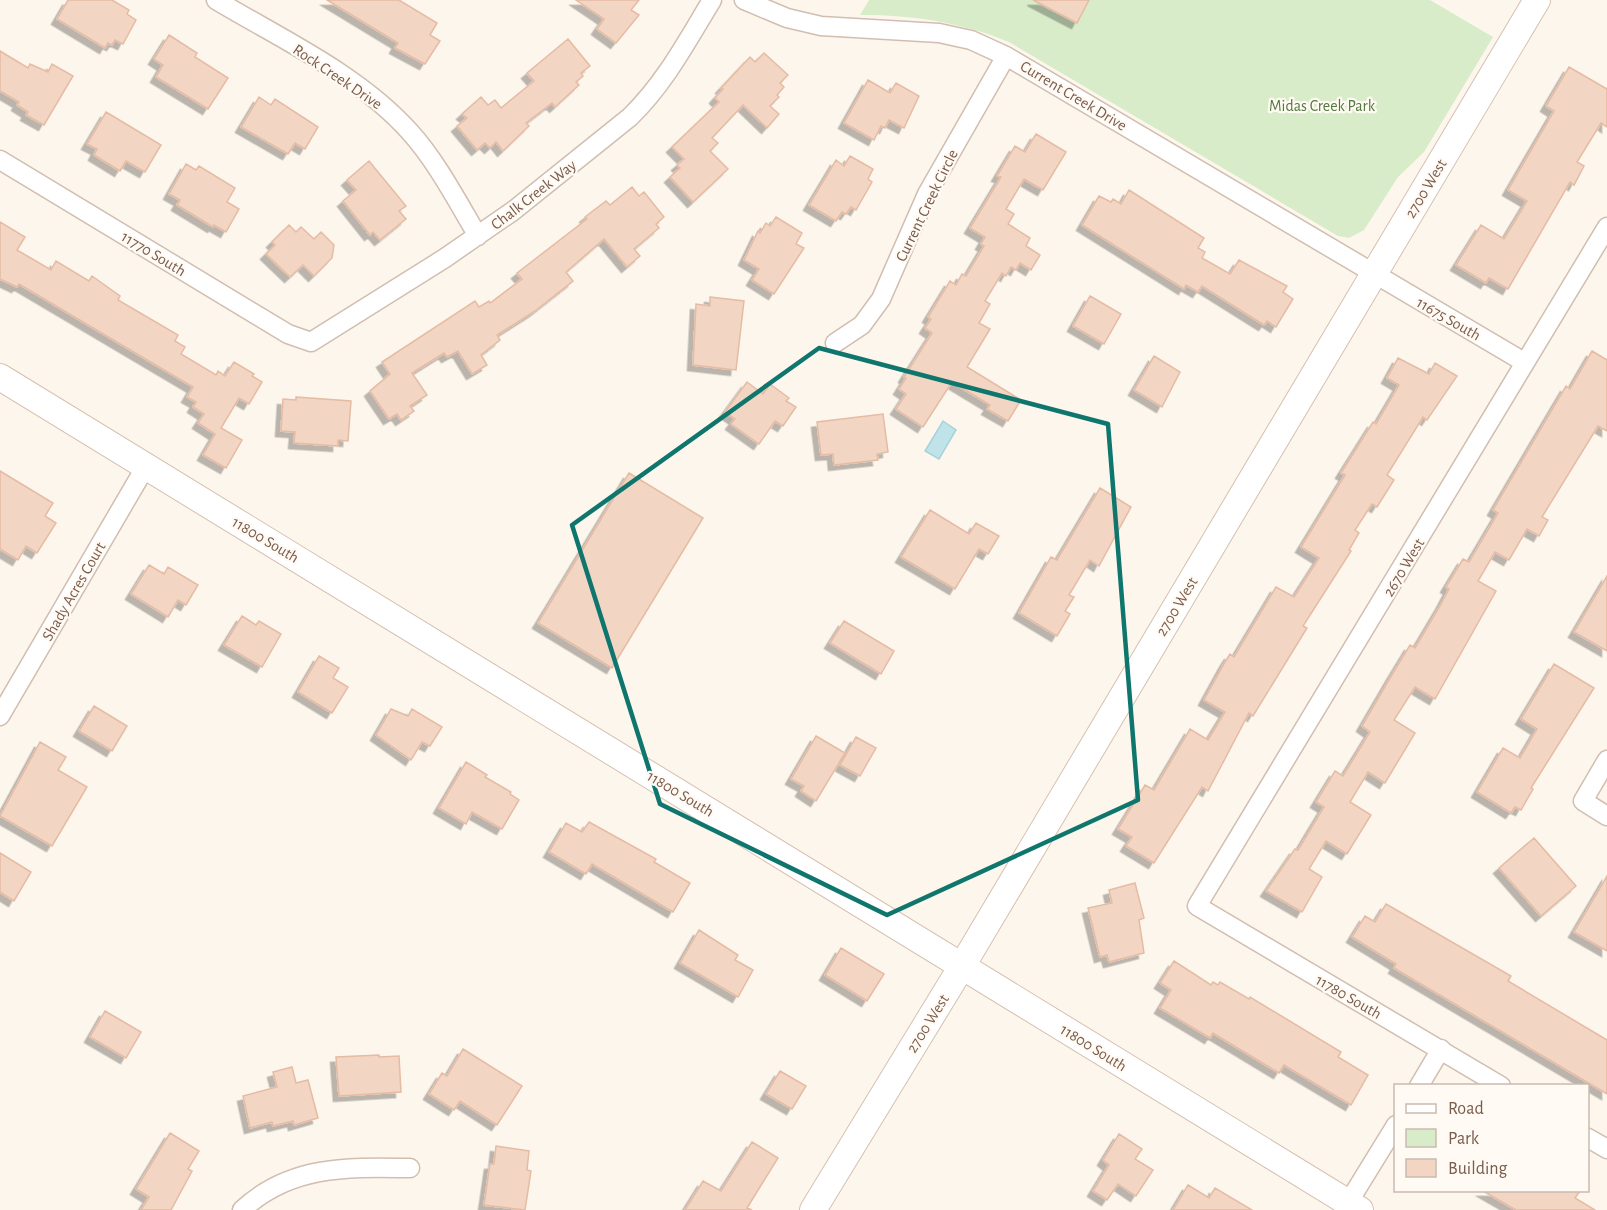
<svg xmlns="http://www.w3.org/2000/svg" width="1607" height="1210" font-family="'Alegreya Sans',sans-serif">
<defs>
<filter id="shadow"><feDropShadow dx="-5.5" dy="5.5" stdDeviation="0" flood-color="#0004"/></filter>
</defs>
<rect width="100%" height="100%" fill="#fdf6ec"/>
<path fill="#d8ecc9" d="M869 0H1430L1493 37 1424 152 1398 177 1364 230 1349 238 1338 236 1009 42C960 22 913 15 860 15Z"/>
<path fill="#bfe3e8" stroke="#a5d3da" stroke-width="1.5" d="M943 421 956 430 939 459 925 451Z"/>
<path fill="#f3d5c3" stroke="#e6bba3" stroke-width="1.5" filter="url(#shadow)" d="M68 0H112L129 10 127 14 136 20 123 44 115 40 112 45 108 43 105 48 57 19Z
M327 0H399L437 23 430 35 440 41 425 64 395 48 398 43Z
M576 0H639L631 10 639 15 616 43 597 29 604 19Z
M1033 0H1089L1077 23Z
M169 35 197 53 195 57 228 78 208 109 156 77 163 65 154 59Z
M568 39 590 66 581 73 583 76 576 82 579 85 555 107 552 103 526 123 529 126 503 151 496 142 490 148 485 143 477 150 457 126 467 118 462 114 481 97 488 105 495 100 501 108 534 81 527 73Z
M0 51 28 68 30 64 48 72 52 64 73 76 44 125 26 115 28 112 17 105 19 102 0 91Z
M764 53 788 75 780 83 784 87 777 95 779 97 770 106 779 114 767 128 743 105 712 138 718 143 710 151 728 169 693 202 670 177 680 168 677 165 684 159 672 147 719 102 715 98 723 89 721 88 750 57 755 62Z
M1569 67 1607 89V127L1601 123 1577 162 1584 166 1574 185 1570 182 1508 289 1489 278 1486 283 1456 265 1481 225 1504 239 1521 211 1527 201 1508 190 1554 111 1546 106Z
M868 80 890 93 896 83 919 96 904 128 889 120 885 128 881 126 874 140 844 123Z
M259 97 271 105 275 99 318 127 305 149 295 143 288 154 241 127Z
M106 112 161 145 145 172 126 161 120 171 94 155 97 149 87 144Z
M1036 134 1066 152 1043 190 1024 179 1006 209 1014 214 1008 224 1030 238 1026 246 1040 255 1031 270 1020 263 1016 270 1011 267 1006 276 1002 273 985 301 990 304 979 323 990 329 967 367 1021 400 1008 421 987 409 990 405 952 382 923 427 896 409 906 394 899 389 906 378 904 377 932 333 925 328 931 319 928 317 950 281 956 285 962 274 966 276 984 246 981 244 985 237 970 228 1001 177 997 176 1015 146 1025 152Z
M850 156 873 169 868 179 872 182 856 210 851 207 846 214 842 212 836 221 809 205 836 160 844 166Z
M369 161 406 206 399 211 406 219 380 240 373 232 370 235 343 201 356 190 347 180Z
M186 164 196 170 199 166 235 188 227 202 239 209 226 232 214 225 213 227 177 205 180 200 169 194Z
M632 187 639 196 644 192 664 217 656 224 659 228 634 249 640 256 627 267 604 239 566 272 573 281 535 311 497 335 500 340 481 355 487 365 472 374 458 351 447 357 444 353 412 373 427 395 410 406 414 411 401 420 397 414 389 419 370 391 390 374 382 362 475 301 479 307 489 301 490 303 522 279 517 273 587 219 585 217 606 201 610 205Z
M1129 190 1204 238 1198 248 1205 252 1202 258 1230 274 1239 260 1287 286 1283 292 1293 299 1276 327 1267 321 1264 325 1202 286 1198 292 1186 285 1184 289 1082 225 1099 196 1111 202 1113 199 1121 204Z
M776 217 802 233 796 244 804 248 774 294 752 280 759 269 744 260 758 231 760 233 766 223 770 226Z
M0 222 25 237 17 250 51 270 56 261 89 281 92 276 120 296 118 300 178 335 175 341 185 347 181 354 216 375 218 371 225 376 234 362 254 374 252 376 262 382 249 404 239 398 221 428 242 440 226 468 203 455 215 434 198 423 204 414 193 407 196 402 187 397 193 387 19 284 17 287 0 279Z
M289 225 296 232 301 227 314 239 321 232 334 245 332 258 314 276 303 265 290 277 266 254 275 245 272 242Z
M1090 296 1121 314 1104 344 1073 326Z
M710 297 744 301 736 370 693 365 696 304 710 306Z
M1592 351 1607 360V431L1598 426 1542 517 1548 520 1539 536 1527 529 1509 560 1495 552 1478 581 1496 591 1435 699 1415 687 1394 720 1415 733 1385 783 1368 772 1350 802 1371 815 1347 854 1326 841 1309 869 1322 877 1302 912 1266 891 1295 849 1298 850 1324 807 1316 802 1335 771 1343 776 1370 732 1362 726 1393 673 1410 645 1415 648 1440 606 1449 589 1446 587 1463 559 1469 562 1498 513 1493 510 1566 386 1570 389Z
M1154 356 1180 372 1162 407 1134 390Z
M1398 358 1429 374 1435 363 1457 376 1427 420 1423 417 1387 475 1394 480 1377 507 1372 504 1355 530 1359 533 1349 550 1351 551 1303 626 1307 628 1253 716 1249 713 1208 791 1202 787 1154 863 1126 846 1132 837 1118 829 1145 785 1154 790 1190 729 1208 740 1225 712 1204 700 1225 662 1230 654 1234 657 1276 587 1294 597 1319 558 1301 547 1345 475 1341 473 1373 422 1376 424 1399 385 1387 378Z
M747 382 763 394 770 384 789 398 786 401 796 407 783 426 775 421 759 444 731 424 735 419 725 412Z
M296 397 351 401 348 441 338 440V446L294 443 295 432 281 431 283 399 296 400Z
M883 414 888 452 877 454 878 460 834 465 833 454 821 455 817 422Z
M0 471 53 503 45 516 56 523 37 553 26 546 18 560 0 549Z
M629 473 703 518 612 668 538 623Z
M1100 488 1131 507 1099 566 1090 560 1069 595 1074 597 1065 611 1070 614 1057 636 1019 613 1051 557 1057 560Z
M930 510 969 534 976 523 999 536 988 554 979 549 955 589 901 557Z
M149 565 164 574 168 567 198 585 186 605 178 600 168 617 131 594Z
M1607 576V651L1574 632Z
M242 616 256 625 259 621 281 634 262 667 224 645Z
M844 621 894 651 881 674 830 643Z
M319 656 339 668 333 678 348 687 332 713 298 692Z
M1554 664 1594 688 1531 788 1533 789 1521 810 1515 807 1511 813 1477 792 1503 748 1520 758 1537 729 1521 719Z
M94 706 127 726 112 751 79 731Z
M391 709 408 716 412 709 442 727 430 746 422 742 411 760 376 735Z
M816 736 845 753 816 801 801 791 804 786 791 779Z
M856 737 876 748 860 776 840 765Z
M40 742 66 757 58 770 87 787 52 846 0 816Z
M466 762 487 775 485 777 511 792 510 794 519 800 502 829 472 812 466 824 439 808Z
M589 822 656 859 654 862 690 883 673 912 592 864 586 874 549 852 566 823 582 832Z
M1534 838 1576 886 1541 916 1499 868Z
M0 853 31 872 14 901 0 892Z
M1607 876V951L1574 932Z
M1135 883 1144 918 1139 920 1144 953 1109 962 1107 955 1100 957 1088 908 1112 903 1109 890Z
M1386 904 1511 976 1508 981 1607 1040V1094L1394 968 1396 964 1352 937 1365 916 1375 922Z
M699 930 738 955 735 960 753 970 738 997 680 963Z
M841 948 884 974 867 1001 825 975Z
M1174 961 1211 985 1213 982 1218 985 1220 982 1249 999 1250 997 1341 1052 1338 1057 1368 1075 1351 1105 1284 1065 1279 1073 1213 1033 1210 1038 1160 1008 1171 990 1160 983Z
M105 1011 141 1032 126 1058 90 1037Z
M463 1049 522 1086 497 1125 460 1101 454 1110 429 1094 442 1073 447 1076Z
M379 1055V1057L399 1056 401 1092 339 1096 336 1057Z
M292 1067 296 1083 308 1080 318 1118 294 1125 293 1121 273 1126 272 1122 250 1128 243 1096 277 1087 273 1072Z
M780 1071 806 1086 792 1109 766 1094Z
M170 1133 199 1151 188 1169 192 1171 171 1210H141L149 1197 136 1189Z
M1119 1134 1142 1149 1135 1159 1153 1170 1136 1196 1118 1184 1107 1200 1093 1191 1109 1165 1103 1160Z
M752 1142 778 1158 747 1208 752 1210H685L703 1181 721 1191Z
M496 1146 529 1151 527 1170 531 1171 525 1210 484 1205 490 1164H494Z
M1188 1185 1209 1198 1215 1188 1252 1210H1173Z
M1483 1191H1580L1575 1198 1595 1210H1516Z"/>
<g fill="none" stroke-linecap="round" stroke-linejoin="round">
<defs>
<path id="street" d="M216 0C281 39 358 74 410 132 437 162 457 201 478 236
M744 0 787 18 821 26 939 33 971 40 1006 56 1524 362
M0 160 288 334 311 342 445 258 513 211 630 117C665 83 687 41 712 0
M835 343 862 325 881 299 927 194 1006 56
M0 716 146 466
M1607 760 1583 801 1607 816
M1419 1086 1441 1049
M1501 1086 1197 906 1607 227
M1588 1138 1607 1149
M1348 1203 1396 1125
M242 1210C290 1165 348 1167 410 1168"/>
<path id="secondary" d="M0 377 1360 1210
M813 1210 962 966 1537 0"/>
</defs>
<use href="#street" stroke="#d1beb0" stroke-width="21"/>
<use href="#secondary" stroke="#d6c0b0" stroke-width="28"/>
<use href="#street" stroke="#fff" stroke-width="18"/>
<use href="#secondary" stroke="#fff" stroke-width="26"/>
</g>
<path fill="none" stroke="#0f766e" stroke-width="4.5" stroke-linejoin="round" d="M819 348 1108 424 1138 800 887 915 660 804 572 525Z"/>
<g text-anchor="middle" stroke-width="4.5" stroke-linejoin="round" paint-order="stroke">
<g font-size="16" fill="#7a5c4d" stroke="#fffaf3">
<text transform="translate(338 76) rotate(34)" y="6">Rock Creek Drive</text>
<text transform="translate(1074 95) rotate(31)" y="6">Current Creek Drive</text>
<text transform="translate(1425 188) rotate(-59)" y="6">2700 West</text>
<text transform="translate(533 194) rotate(-38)" y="6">Chalk Creek Way</text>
<text transform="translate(926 205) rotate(-64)" y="6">Current Creek Circle</text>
<text transform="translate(154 253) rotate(31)" y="6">11770 South</text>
<text transform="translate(1449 318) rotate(30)" y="6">11675 South</text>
<text transform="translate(266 539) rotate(31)" y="6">11800 South</text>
<text transform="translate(1403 567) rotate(-59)" y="6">2670 West</text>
<text transform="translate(73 591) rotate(-60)" y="6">Shady Acres Court</text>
<text transform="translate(1176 606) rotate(-59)" y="6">2700 West</text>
<text transform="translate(681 793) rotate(31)" y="6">11800 South</text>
<text transform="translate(1349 996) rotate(30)" y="6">11780 South</text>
<text transform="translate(927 1023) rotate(-58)" y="6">2700 West</text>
<text transform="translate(1094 1047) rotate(32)" y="6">11800 South</text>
</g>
<g font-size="16" fill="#537a41" stroke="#fffaf3">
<text x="1322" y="111">Midas Creek Park</text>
</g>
</g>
<rect x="1394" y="1084" width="195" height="108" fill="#fffaf3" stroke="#cabbb1" stroke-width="1.5"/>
<rect x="1406" y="1104" width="30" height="9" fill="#ffffff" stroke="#cabbb1" stroke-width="1.5"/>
<text x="1448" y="1114" font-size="18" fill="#7a5c4d">Road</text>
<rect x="1406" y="1129" width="30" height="18" fill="#d8ecc9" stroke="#cabbb1" stroke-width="1.5"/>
<text x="1448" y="1144" font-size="18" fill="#7a5c4d">Park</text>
<rect x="1406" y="1159" width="30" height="18" fill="#f3d5c3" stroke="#cabbb1" stroke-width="1.5"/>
<text x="1448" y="1174" font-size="18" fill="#7a5c4d">Building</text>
</svg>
